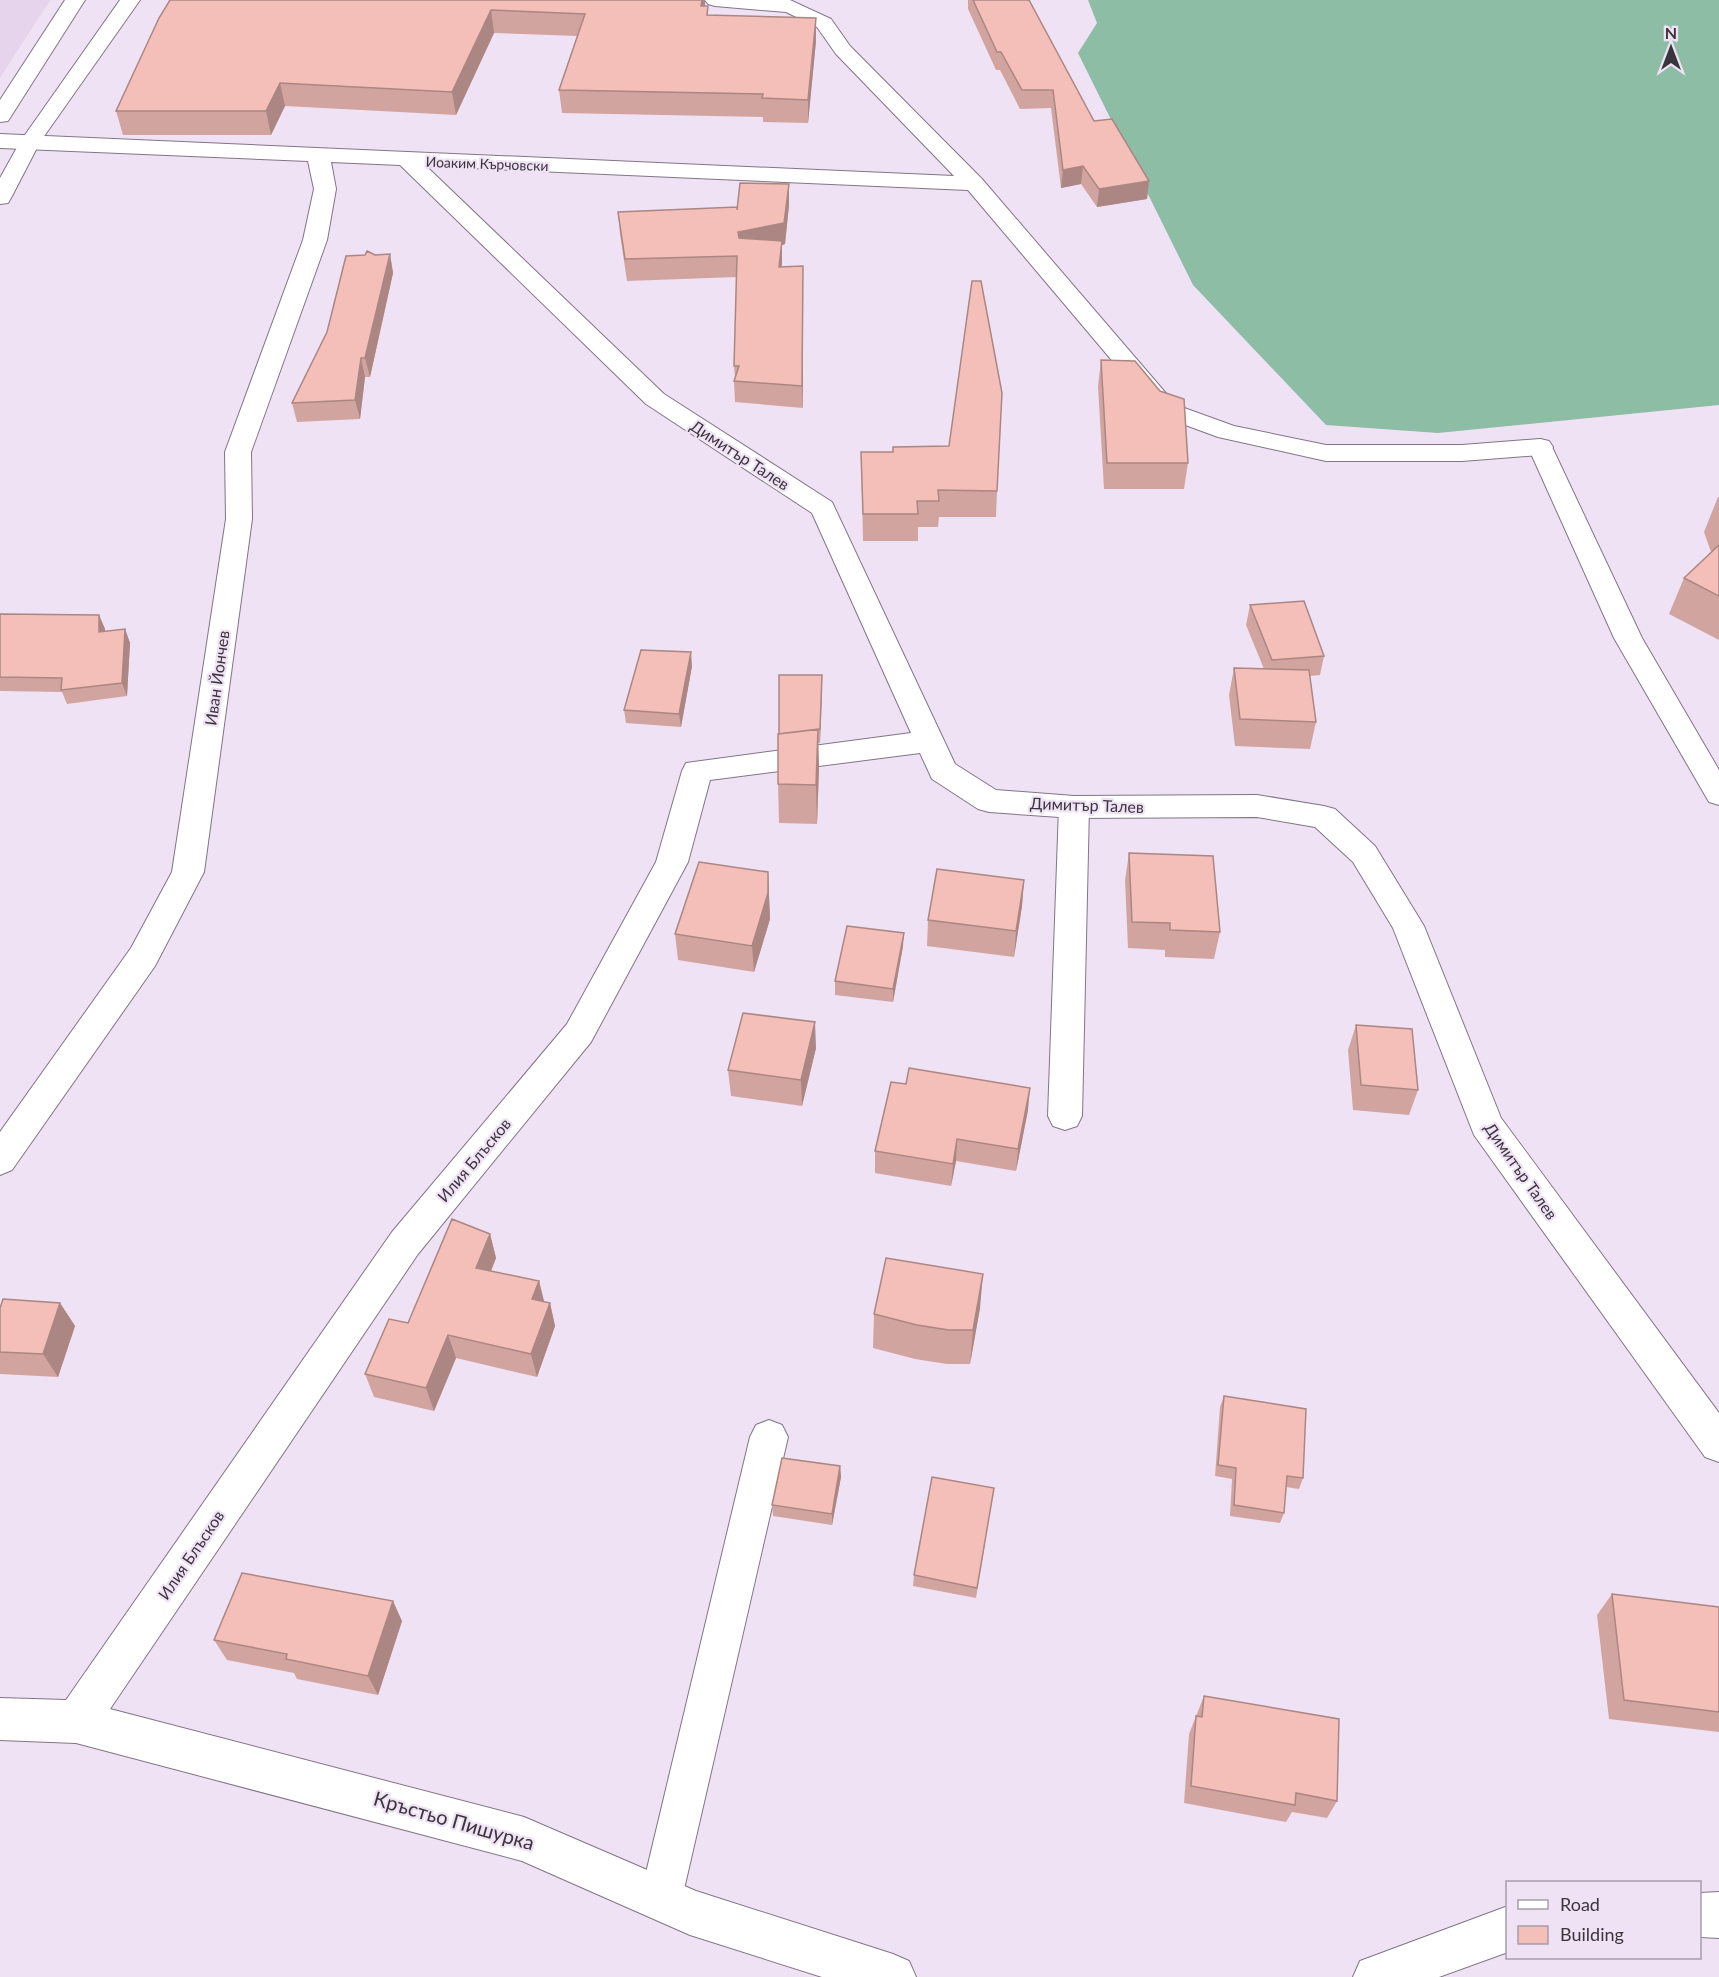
<svg xmlns="http://www.w3.org/2000/svg" width="1719" height="1977" font-family="Lato,sans-serif">
<rect width="100%" height="100%" fill="#f0e2f5"/>
<path fill="#e6d3ec" d="M0 0H50L0 78Z"/>
<path fill="#8dbda5" d="M1088 0H1719V405L1438 433 1326 425 1193 285 1078 53 1097 23Z"/>
<g fill="none" stroke-linecap="round" stroke-linejoin="round">
<defs>
<path id="lane" d="M120 0H140L40 142 11 198 8 203 0 204V178L20 142Z
M1540 439 1549 442 1552 447 1642 638 1719 770V805L1709 802 1614 638 1528 447 1531 442Z
M1074 796 1084 800 1089 807 1082 1116 1077 1126 1065 1130 1053 1126 1048 1116 1059 807 1064 800Z
M769 1420 782 1425 788 1437 682 1898 676 1913 661 1919 646 1913 640 1898 750 1437 756 1425Z"/>
<path id="street" d="M705 0H790L831 19 850 46 982 179 1176 405 1234 426 1326 445H1462L1540 439 1549 441 1553 447 1549 453 1540 455 1462 461H1326L1218 437 1158 415 968 190 426 166 664 394 832 502 955 764 996 790 1074 796 1257 795 1324 806 1335 809 1375 846 1424 926 1501 1118 1719 1413V1462L1705 1457 1474 1135 1393 928 1353 862 1315 827 1257 817 1074 818 989 812 978 809 932 779 920 753 710 780 688 862 591 1042 418 1254 110 1709 524 1817 696 1891 893 1954 909 1961 916 1977H822L690 1935 522 1861 76 1743 0 1740V1698L66 1700 392 1232 567 1024 656 862 682 771 686 763 911 733 812 513 646 404 400 165 331 162 336 189 327 240 251 452 252 519 204 872 155 966 12 1170 0 1175V1132L131 948 172 872 226 519 225 452 303 240 314 189 308 161 0 148V134L954 176 836 54 817 27 786 12 715 6 708 4Z
M1719 1892V1938L1700 1937V1893Z
M1508 1906V1952L1439 1977H1353L1360 1961Z"/>
<path id="secondary" d="M65 0H85L8 121 0 122V100Z"/>
</defs>
<use href="#lane" stroke="#827586" stroke-width="2"/>
<use href="#street" stroke="#827586" stroke-width="2"/>
<use href="#secondary" stroke="#827586" stroke-width="2"/>
<use href="#lane" fill="#fff" fill-rule="evenodd"/>
<use href="#street" fill="#fff" fill-rule="evenodd"/>
<use href="#secondary" fill="#fff" fill-rule="evenodd"/>
</g>
<path fill="#d2a49f" d="M170 0 708 6V15L816 41 808 123 763 122V117L562 113 559 90 577 36 494 33 456 115 285 106 271 135H123L116 111Z
M968 0H1029L1094 121 1149 181 1147 199 1097 207 1081 184 1061 188 1051 108 1020 109 1000 70H996L968 9Z
M789 205 785 244 782 245V267L803 266V408L735 402 734 381 735 378 734 366 737 277 627 281 620 234 618 212Z
M390 254 393 273 370 377H365L360 419 297 422 292 403 375 255Z
M1101 360 1188 463 1184 489H1104L1098 386Z
M861 452 997 491 996 517H939L938 527H918V541H863Z
M1718 497H1719V640L1669 614 1684 578 1711 552 1704 532Z
M1250 605 1324 656 1320 675 1310 676 1316 722 1310 749 1235 746 1229 695 1234 668 1264 669 1246 625Z
M0 614 99 615 105 629 104 632 125 629 130 643 127 696 67 704 62 692 0 691Z
M692 666 681 727 626 723 624 710Z
M822 675 820 743H818L819 768 817 824 779 823 778 784 779 734Z
M1129 853 1220 932 1214 959 1165 957V950L1128 948 1125 880Z
M768 872 770 919 754 972 678 960 675 934Z
M1024 880 1022 906 1014 957 927 946 928 920Z
M903 946 893 1002 835 995V981Z
M1356 1025 1418 1090 1409 1115 1353 1110 1348 1050Z
M816 1048 802 1106 731 1096 728 1070Z
M1028 1110 1016 1171 956 1161 951 1186 875 1173V1151Z
M490 1234 496 1258 491 1271 539 1281 544 1302 550 1303 555 1326 537 1377 456 1358 434 1411 374 1397 365 1374 408 1323Z
M60 1303 75 1326 58 1377 0 1374V1308Z
M980 1308 970 1364H947L915 1359 873 1348 874 1314Z
M1224 1396 1303 1478 1299 1489 1286 1487 1284 1513 1280 1523 1230 1516 1232 1479 1215 1476 1220 1407Z
M840 1466 841 1477 832 1525 773 1516 772 1505Z
M994 1488 976 1598 913 1586 914 1575Z
M1612 1594 1719 1607V1732L1609 1719 1597 1615Z
M402 1621 378 1695 297 1679 294 1673 227 1660 214 1640Z
M1204 1696 1337 1801 1327 1818 1292 1812 1286 1822 1184 1803 1189 1734Z"/>
<path fill="#ab8682" d="M702 0H705V4L703 29 701 6Z
M491 10 494 33 456 115 452 92Z
M816 18V41L808 123V100Z
M280 83 285 106 271 135 266 111Z
M1083 166 1081 184 1061 188 1063 170Z
M1149 181 1147 199 1097 207 1099 189Z
M789 184V205L785 244 782 245V262L779 288 739 253 738 232Z
M390 254 393 273 370 377 365 358Z
M803 266V408L802 386Z
M361 358 365 377 360 419 355 400Z
M99 615 105 629 104 646 99 632Z
M125 629 130 643 127 696 122 683Z
M691 652 692 666 681 727 679 714Z
M822 675V689L820 743V729Z
M818 729 819 768 817 824 816 785Z
M768 872 770 919 754 972 752 946Z
M1024 880 1022 906 1014 957 1016 931Z
M904 933 903 946 893 1002V989Z
M815 1022 816 1048 802 1106 801 1080Z
M1030 1088 1028 1110 1016 1171 1018 1149Z
M957 1139 956 1161 951 1186 953 1164Z
M490 1234 496 1258 483 1291 476 1268Z
M983 1274 980 1308 970 1364 973 1330Z
M539 1281 545 1305 532 1299Z
M60 1303 75 1326 58 1377 43 1354Z
M550 1303 555 1326 537 1377 531 1354Z
M448 1335 456 1358 434 1411 426 1388Z
M840 1466 841 1477 832 1525V1514Z
M393 1601 402 1621 378 1695 368 1676Z"/>
<path fill="#f4bfb9" stroke="#ab8682" stroke-width="1.5" d="M170 0H702L701 6H708L707 15 816 18 808 100 762 98 763 94 559 90 585 14 491 10 452 92 280 83 266 111H116L159 18Z
M973 0H1029L1094 121 1112 119 1149 181 1099 189 1083 166 1063 170 1053 90H1022L1001 52H997Z
M740 183 789 184 784 223 738 232 739 238 782 241 779 267 803 266 802 386 734 381 739 366H734L737 256 625 259 618 212 737 207V210Z
M367 251 375 255 390 254 365 358H361L355 400 292 403 327 332 346 256 365 255Z
M972 281H981L1002 393 997 491 938 490 939 501H917L918 514H863L861 452H893V447L949 446Z
M1101 360 1135 361 1160 391 1184 399 1188 463H1107Z
M1719 545V596L1684 578Z
M1304 601 1324 656 1272 660 1250 605Z
M0 614 99 615V632L125 629 122 683 61 690 62 678 0 677Z
M641 650 691 652 679 714 624 710Z
M1234 668 1309 670 1316 722 1240 719Z
M779 675H822L820 729 779 734Z
M818 729 816 785 778 784V734Z
M1129 853 1213 856 1220 932 1170 930V923L1132 922Z
M699 862 768 872V893L752 946 675 934Z
M937 869 1024 880 1016 931 928 920Z
M847 926 904 933 893 989 835 981Z
M743 1013 815 1022 801 1080 728 1070Z
M1356 1025 1412 1029 1418 1090 1361 1085Z
M909 1068 1030 1088 1018 1149 957 1139 953 1164 875 1151 891 1082 906 1084Z
M452 1219 490 1234 476 1268 539 1281 532 1299 550 1303 531 1354 448 1335 426 1388 365 1374 389 1319 408 1323Z
M886 1258 983 1274 973 1330H949L917 1325 874 1314Z
M3 1299 60 1303 43 1354 0 1352V1308Z
M1224 1396 1306 1409 1303 1478 1287 1476 1284 1513 1234 1505 1236 1468 1218 1465Z
M782 1458 840 1466 832 1514 772 1505Z
M932 1477 994 1488 977 1588 914 1575Z
M242 1573 393 1601 368 1676 286 1659 287 1654 214 1640Z
M1612 1594 1719 1607V1712L1624 1700Z
M1204 1696 1339 1719 1337 1801 1296 1793 1295 1805 1191 1786 1196 1716 1202 1717Z"/>
<g text-anchor="middle" stroke-width="4.5" stroke-linejoin="round" paint-order="stroke">
<g font-size="14" fill="#3a353c" stroke="#f0e2f5">
<text transform="translate(487 164) rotate(2)" y="5">Иоаким Кърчовски</text>
</g>
<g font-size="16" fill="#3a353c" stroke="#f0e2f5">
<text transform="translate(740 455) rotate(33)" y="6">Димитър Талев</text>
<text transform="translate(217 678) rotate(-82)" y="6">Иван Йончев</text>
<text transform="translate(1087 805) rotate(2)" y="6">Димитър Талев</text>
<text transform="translate(474 1160) rotate(-50)" y="6">Илия Блъсков</text>
<text transform="translate(1521 1171) rotate(55)" y="6">Димитър Талев</text>
<text transform="translate(191 1555) rotate(-56)" y="6">Илия Блъсков</text>
</g>
<g font-size="20" fill="#3a353c" stroke="#f0e2f5">
<text transform="translate(454 1821) rotate(16)" y="7">Кръстьо Пишурка</text>
</g>
</g>
<rect x="1506" y="1881" width="195" height="78" fill="#f0e2f5" stroke="#a79dab" stroke-width="1.5"/>
<rect x="1518" y="1900" width="30" height="9" fill="#ffffff" stroke="#a79dab" stroke-width="1.5"/>
<text x="1560" y="1911" font-size="18" fill="#3a353c">Road</text>
<rect x="1518" y="1926" width="30" height="18" fill="#f4bfb9" stroke="#a79dab" stroke-width="1.5"/>
<text x="1560" y="1941" font-size="18" fill="#3a353c">Building</text>
<g transform="translate(1671 48)" stroke="#f0e2f5" stroke-width="4.5" paint-order="stroke">
<path d="M0-4.5L10 22L0 15L-10 22Z" fill="#3a353c"/>
<text y="-9" font-size="16" font-weight="bold" text-anchor="middle" fill="#3a353c">N</text>
</g>
</svg>
